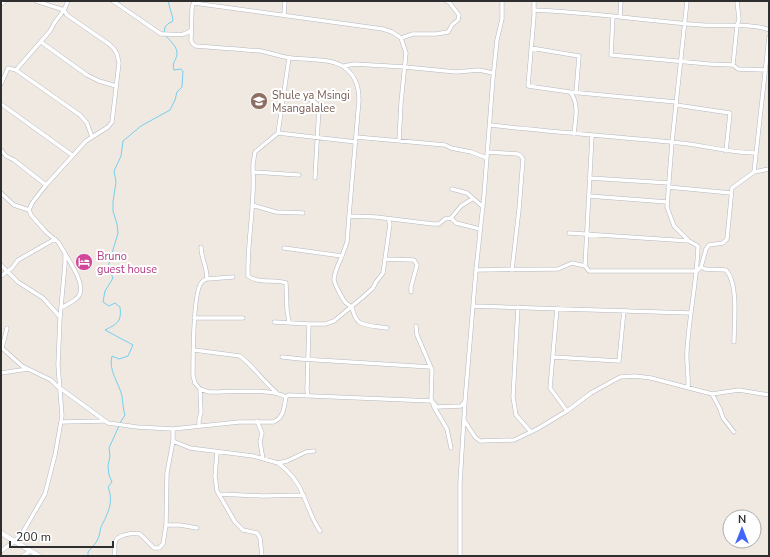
<svg xmlns="http://www.w3.org/2000/svg" width="770" height="557" font-family="'Nunito Sans',sans-serif">
<rect width="100%" height="100%" fill="#efe9e1"/>
<g fill="none" stroke-linecap="round" stroke-linejoin="round">
<path stroke="#75cff0" stroke-width="1" d="M164 33 165 27 169 23 172 22 173 19 168 1
M120 423 125 415C123 409 123 403 122 396 119 383 108 370 112 356L119 359 128 356 133 345 105 330C117 324 122 322 120 307L115 303 109 306 103 302 105 291 113 278 108 267 118 233 117 224 113 211V202L116 182 114 171 121 156 123 141 141 126 170 110 175 100 177 92 182 87 183 71 181 69 174 70C171 63 178 58 177 52 176 45 169 40 166 36
M88 556V552C92 547 97 543 99 536 100 533 100 530 101 527 108 513 114 502 108 487L112 482 109 475 108 466 110 456 109 448 119 426"/>
<defs>
<path id="street" d="M113 1 161 34C172 33 183 38 191 30
M194 1 192 8 191 41 193 44 196 46C218 48 240 49 261 51 271 53 281 57 291 58 305 60 334 58 345 68 356 76 359 87 359 100L349 216 376 217 433 224H439L445 219 451 218 461 206 472 199
M534 1V16L528 86 570 92C580 104 575 120 574 134
M687 1 672 142 667 207 674 226 689 241 698 246C697 281 689 316 687 351 686 364 689 376 688 388
M194 3 383 29 392 32 401 38 406 53 401 103 399 141
M1 4 5 1
M534 10C590 12 646 21 702 25 719 26 755 23 769 30
M284 15 285 1
M613 16 611 55 709 64 733 65 738 69 766 70
M620 17 621 1
M401 38 413 34H436L448 32 452 25 458 20 459 15 449 2 446 1
M41 42 87 75 99 81 116 86
M531 48 579 56 576 93
M289 58 278 133 255 152 253 164V172L299 175
M733 65 737 26 739 19 737 1
M344 66 354 64 405 67 456 72 479 70 493 73
M16 70 80 115 87 123 92 137
M1 84 8 68 16 70 50 31 55 22 64 10 36 1
M570 92 676 102
M284 93C294 96 314 97 319 107L315 178
M1 104 72 155
M676 105 730 113 726 151
M490 125C550 132 611 136 671 142 700 144 727 153 756 153
M278 133 356 142
M356 137 445 145 451 148 471 152 487 158
M1 150 6 156 14 160 46 185
M488 152 518 154 521 156 523 159 519 209 512 270
M253 172C255 206 247 241 248 276 259 284 274 279 286 283L287 310 289 322
M754 172 769 37
M589 178 669 183
M668 187 731 193
M452 189 467 193 483 207
M1 193 14 205 29 210
M589 196 667 202
M252 205 276 212 303 213
M451 218 456 223 480 229
M569 233 689 241
M284 248 342 256C339 263 334 272 334 280 335 285 342 298 345 302 347 304 351 306 352 308 354 313 354 318 359 322 366 327 378 326 387 328
M342 256 347 242 349 216
M385 259 414 260 417 265 411 287V292
M1 265 18 282 43 298 60 317
M585 266 592 136
M701 267 706 249 709 245 723 243 727 239 732 188 754 172 769 169
M476 270 558 269 572 263 585 266 589 271H697L701 267 705 269 726 270C739 285 734 322 734 342
M1 276 12 268 18 260 55 239
M207 279 233 277
M473 306 690 313
M518 307 513 397 516 415 531 432
M61 308C66 305 73 302 77 298 88 288 71 264 66 255
M557 308 550 388 567 411
M194 318H243
M274 322 309 324
M416 326 417 335 432 370 431 398 434 407 447 429 451 448
M1 347 22 366 51 380 60 389
M2 348 7 328
M194 350 240 356C253 366 263 381 276 392
M282 357 301 359 431 367
M553 357 619 361 624 310
M1 373 28 369
M60 388 108 423 137 427 173 429V441L190 448 253 456 278 463 287 461 306 452 314 451
M200 389 209 392C228 392 271 388 286 397L288 395 432 401 437 407 461 406 465 401 476 270 484 195 493 78 497 40 502 19V1
M712 394 720 409 723 418 734 432
M308 396 307 390 309 324H325L334 321 363 297 373 288 376 282 383 273 390 224 388 219
M464 420 475 437 480 441 514 440 537 429 567 411 591 393 620 377 635 376 651 378 712 394 739 390 769 395
M257 421 262 433 260 442 263 459
M61 422 104 421
M199 426V420L201 412 200 389 195 383 193 376C193 360 193 290 202 282 203 280 205 280 207 279 207 265 201 259 201 247
M173 429 239 422H273C284 418 284 407 286 397
M217 452 215 476 217 491 235 522 243 530 257 533 260 538 262 556
M278 463C289 471 299 483 304 497 309 509 313 521 320 531
M219 494 263 496 304 495
M166 525H180L197 528
M1 551 15 541 23 532 45 494 55 455 62 416 58 365 60 318 65 264V253L58 242 46 232 31 215 29 210 32 203 46 185 86 141 108 127 112 122 119 63 117 54 114 49 109 44 67 15 64 10 68 1
M23 556 30 551
M114 556C116 551 114 548 115 543 116 534 133 533 140 534L154 548H159L163 544 166 525 167 473 173 441
M460 556V483L465 401"/>
<path id="secondary" d="M1 533 39 556"/>
</defs>
<use href="#street" stroke="#b4b7c1" stroke-width="4.5"/>
<use href="#secondary" stroke="#b4b7c1" stroke-width="5.5"/>
<use href="#street" stroke="#fff" stroke-width="3.5"/>
<use href="#secondary" stroke="#fff" stroke-width="4.5"/>
</g>
<defs>
<symbol id="school-disc" viewBox="-11 -11 22 22"><circle r="9.5" fill="#8d6e63" stroke="#fff"/><path d="M0-5L7-2L0 1L-7-2ZM-4 1L0 2.5L4 1V4Q0 6-4 4Z" fill="#fff"/></symbol>
<symbol id="hotel-disc" viewBox="-11 -11 22 22"><circle r="9.5" fill="#d1479c" stroke="#fff"/><path d="M-6-4.5h1.5V1H6V5H4.5V3h-9V5H-6ZM-4 0a1.8 1.8 0 1 1 3.6 0ZM.5 0V-2.5h3Q6-2.5 6 0Z" fill="#fff"/></symbol>
</defs>
<g fill-rule="evenodd">
<use href="#school-disc" x="249" y="91" width="20" height="20"/>
<use href="#hotel-disc" x="74" y="252" width="20" height="20"/>
</g>
<g text-anchor="middle" stroke-width="4" stroke-linejoin="round" paint-order="stroke">
<g font-size="11" fill="#785e54" stroke="#fff" text-anchor="start">
<text x="272" y="99">Shule ya Msingi<tspan x="272" dy="13">Msangalalee</tspan></text>
</g>
<g font-size="11" fill="#b23c85" stroke="#fff" text-anchor="start">
<text x="97" y="260">Bruno<tspan x="97" dy="13">guest house</tspan></text>
</g>
</g>
<rect width="770" height="557" fill="none" stroke="#2e2e2e" stroke-width="4"/>
<g transform="translate(742 529)"><circle r="19" fill="#ffffff" stroke="#ababab"/>
<path d="M0-3L7 15L0 10L-7 15Z" fill="#4264fb"/>
<text y="-6" font-size="11" font-weight="bold" text-anchor="middle" fill="#2e2e2e">N</text>
</g>
<path d="M10 541v6h103v-6" fill="none" stroke="#2e2e2e" stroke-width="2"/>
<text x="16" y="541" font-size="12" fill="#2e2e2e" stroke="#ffffff" stroke-width="3" paint-order="stroke">200 m</text>
</svg>
